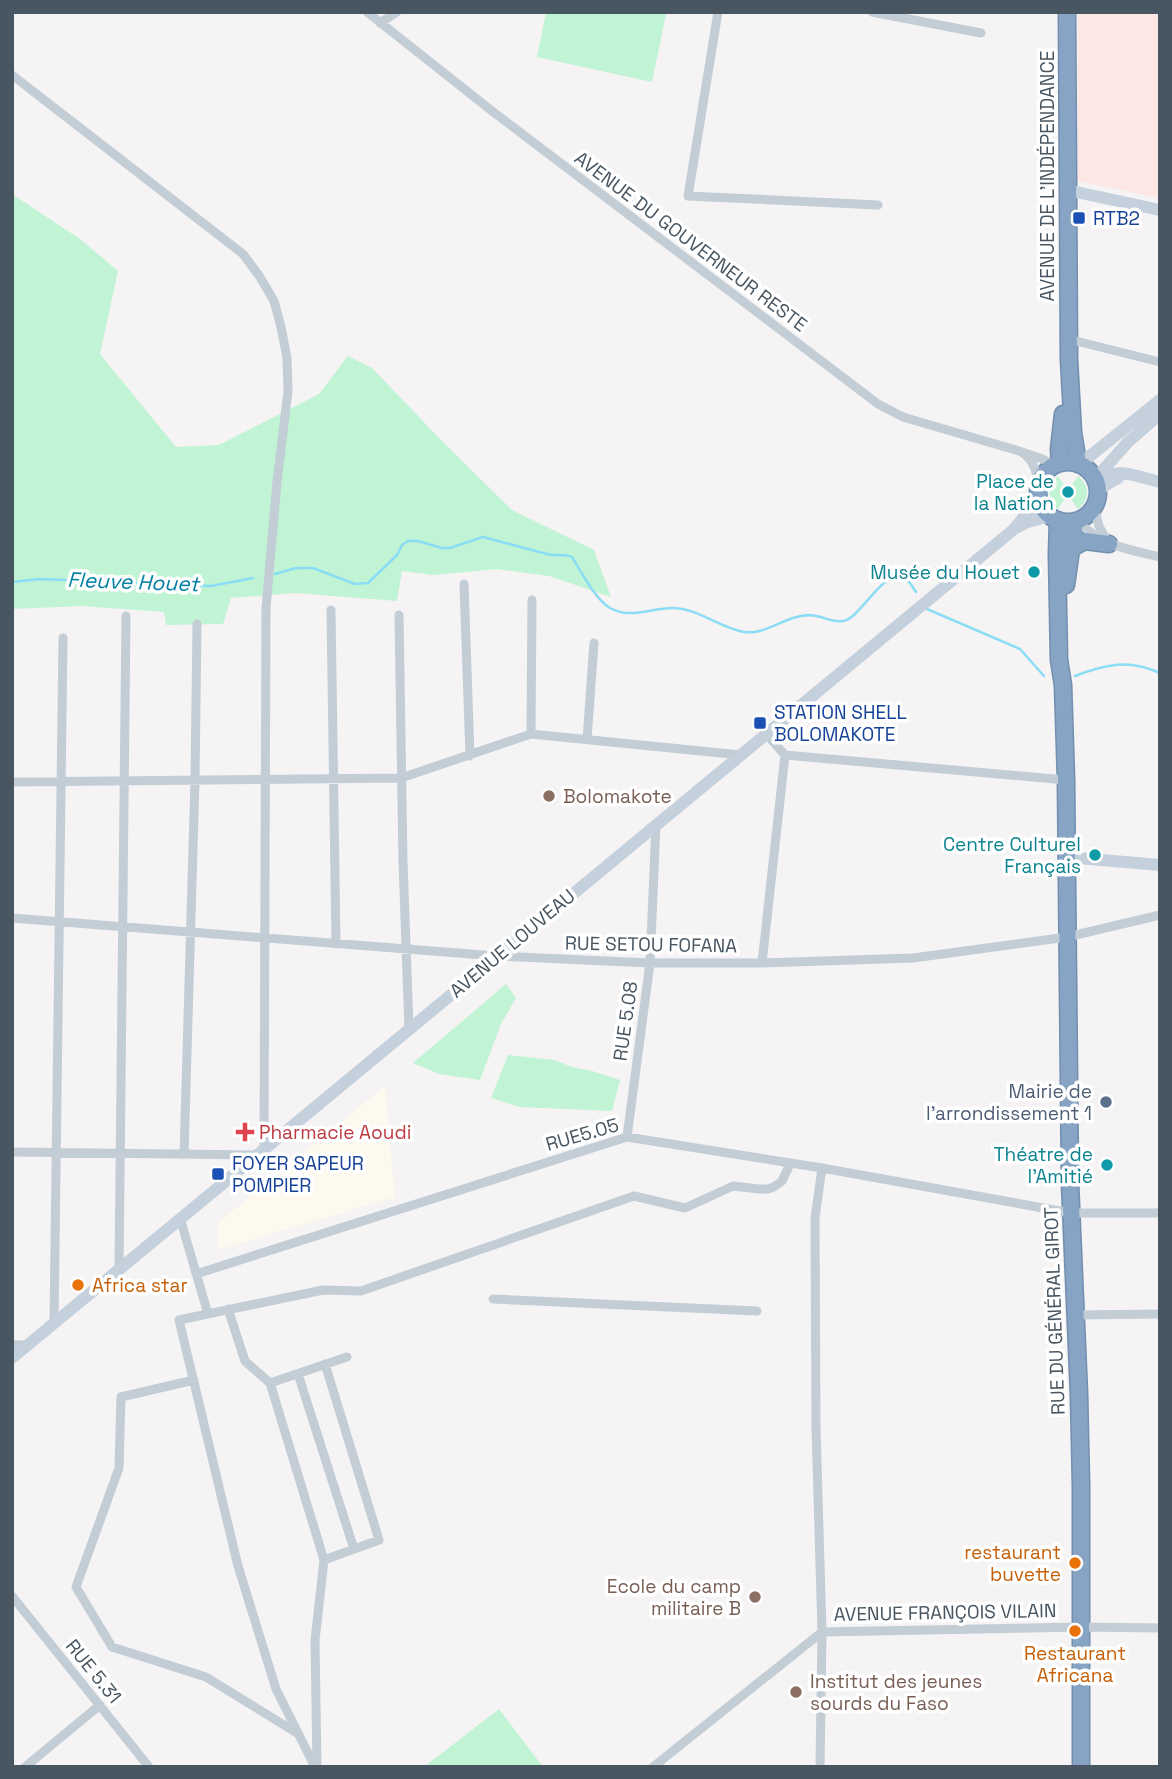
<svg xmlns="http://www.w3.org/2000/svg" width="1172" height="1779" font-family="'Space Grotesk',sans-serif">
<rect width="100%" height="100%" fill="#f5f3f3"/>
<path fill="#fef9ee" d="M385 1086 395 1197 218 1250V1223Z"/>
<path fill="#fde7e4" d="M1078 12H1160V198L1077 181Z"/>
<path fill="#c0f4d4" d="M546 12H659L666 14 652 82 537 57Z
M12 194 80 239 118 271 100 354 176 447 219 445 319 394 348 356 372 368 443 442 512 510 594 550 611 597 549 576 497 569 433 575 402 571 397 601 295 593 231 598 223 624 166 625 164 612 82 606 12 609Z
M1058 476 1064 485 1061 489 1060 494 1064 500 1058 509C1047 500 1046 486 1058 476Z
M1078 476C1090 486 1090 499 1078 509L1071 499C1077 495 1077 490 1072 485Z
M506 984 516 998 501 1024 480 1080 439 1074 413 1063Z
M508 1055 554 1060 572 1067 592 1071 620 1080 612 1111 520 1107 491 1098Z
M499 1709 543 1767H424Z"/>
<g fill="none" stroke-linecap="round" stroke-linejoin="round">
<path stroke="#8addf4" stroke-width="2.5" d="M275 574 296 568H313L355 584 368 583 397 555 402 545 408 541H418L442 548H450L483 537 547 554C556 556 564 554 572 557 581 572 596 600 610 608 631 620 653 607 674 608 699 609 720 628 744 632 764 635 782 619 801 616 818 612 829 623 843 621 857 620 876 583 895 576L908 580 916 592
M12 582 40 579 211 586 253 578
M927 609 1020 649 1044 676
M1075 676C1106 664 1129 659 1160 673"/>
<defs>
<path id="highway" d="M1067 12 1069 360 1073 432 1078 464
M1038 492a30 30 0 1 1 60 0a30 30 0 1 1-60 0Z
M1060 463 1059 449 1063 414
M1058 520 1057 554 1059 660 1063 685 1066 780 1070 1183 1079 1394 1081 1486V1767
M1072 548 1085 541 1109 544
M1066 585 1075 521"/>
</defs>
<use href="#highway" stroke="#728fb0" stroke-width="19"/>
<path stroke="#c3cdd5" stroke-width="9" d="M367 12 492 111 878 404 903 417 1019 451 1040 458 1055 465
M718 12 688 196 878 205
M872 12 981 33
M380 23 397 12
M12 75 243 254 260 277 274 301 281 327 287 358 288 391 277 482 266 608 264 1149
M1068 339 1160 362
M1023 453C1035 462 1037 474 1039 487
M1094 507 1099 526 1107 541
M1077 521C1103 546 1126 549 1160 557
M464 584 470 756
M331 610 336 944
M399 615 403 862 409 1029
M531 734 532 600
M766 734 785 755 1066 780
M587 739 594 643
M12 782 401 778 531 734 741 755
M12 918 496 956 650 963H762L913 958 1067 937 1160 915
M762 963 785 755
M627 1137 650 963 656 824
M12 1152 256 1155
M184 1155 195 780 197 624
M180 1218 208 1314
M119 1269 126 616
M196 1274 627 1137 822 1168 1071 1213H1160
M493 1299 757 1311
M228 1309 245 1361 270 1383 324 1560 315 1640 317 1767
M1076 1315 1160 1314
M54 1323 63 638
M12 1345H28
M298 1374 354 1549
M194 1380 121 1397 119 1468 76 1587 112 1647 206 1677 297 1733
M270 1383 347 1357
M324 1560 379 1540 325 1364
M12 1596 149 1767
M25 1767 100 1705
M315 1767 276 1689 238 1566 179 1320 323 1290 361 1291 634 1196 685 1208 733 1186 759 1189H768L774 1187 782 1181 790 1164
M653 1767 822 1632 1081 1627 1160 1628
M820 1767 822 1632 816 1428 815 1218 822 1168"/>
<path stroke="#c4d0dc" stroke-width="12" d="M1067 190 1160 210
M1080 464 1160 400
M1095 479 1128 442 1160 414
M1100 479C1119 467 1139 477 1160 482
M1098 491 1109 483 1118 478
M1016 528 1028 522 1050 516
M1066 857 1160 865
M12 1358 1013 530 1039 499"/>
<use href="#highway" stroke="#87a4c4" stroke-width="16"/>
</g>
<g fill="#1a4fb4" stroke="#fff" stroke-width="2.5">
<rect x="1072" y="211" width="14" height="14" rx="3.5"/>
<rect x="753" y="716" width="14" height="14" rx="3.5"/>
<rect x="211" y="1167" width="14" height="14" rx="3.5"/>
</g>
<g fill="#0f9aa8" stroke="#fff" stroke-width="2.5">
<circle cx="1068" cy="492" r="7"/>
<circle cx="1034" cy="572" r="7"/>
<circle cx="1095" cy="855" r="7"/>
<circle cx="1107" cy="1165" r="7"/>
</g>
<g fill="#8d6e63" stroke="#fff" stroke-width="2.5">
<circle cx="549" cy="796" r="7"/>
<circle cx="755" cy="1597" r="7"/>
<circle cx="796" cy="1692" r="7"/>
</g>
<circle fill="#5c6f8a" stroke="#fff" stroke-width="2.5" cx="1106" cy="1102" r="7"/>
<path fill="#e0444e" stroke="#fff" stroke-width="2.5" d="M241.5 1121.5h7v7h7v7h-7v7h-7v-7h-7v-7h7z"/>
<g fill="#e8710a" stroke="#fff" stroke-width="2.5">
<circle cx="78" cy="1285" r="7"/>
<circle cx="1075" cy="1563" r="7"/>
<circle cx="1075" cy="1631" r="7"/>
</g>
<g text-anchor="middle" stroke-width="7" stroke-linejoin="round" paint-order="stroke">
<g font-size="19" fill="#485662" stroke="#fff">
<text transform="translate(1047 176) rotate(-90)" y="7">AVENUE DE L'INDÉPENDANCE</text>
<text transform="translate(691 241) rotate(37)" y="7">AVENUE DU GOUVERNEUR RESTE</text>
<text transform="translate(512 943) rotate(-40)" y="7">AVENUE LOUVEAU</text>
<text transform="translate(651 944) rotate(1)" y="7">RUE SETOU FOFANA</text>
<text transform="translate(625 1021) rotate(-82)" y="7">RUE 5.08</text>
<text transform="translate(582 1134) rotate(-16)" y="7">RUE5.05</text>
<text transform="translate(1054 1311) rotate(-92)" y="7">RUE DU GÉNÉRAL GIROT</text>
<text transform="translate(945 1612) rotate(-1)" y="7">AVENUE FRANÇOIS VILAIN</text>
<text transform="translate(94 1671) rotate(51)" y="7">RUE 5.31</text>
</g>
<g font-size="19" fill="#164399" stroke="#fff" text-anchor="start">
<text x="1093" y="225">RTB2</text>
<text x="774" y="719">STATION SHELL<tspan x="774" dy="22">BOLOMAKOTE</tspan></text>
<text x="232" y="1170">FOYER SAPEUR<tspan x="232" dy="22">POMPIER</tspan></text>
</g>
<g font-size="19" fill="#0d838f" stroke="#fff" text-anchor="end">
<text x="1054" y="488">Place de<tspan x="1054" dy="22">la Nation</tspan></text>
<text x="1020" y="579">Musée du Houet</text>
<text x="1081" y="851">Centre Culturel<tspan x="1081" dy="22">Français</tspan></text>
<text x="1093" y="1161">Théatre de<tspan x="1093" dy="22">l'Amitié</tspan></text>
</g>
<g font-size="19" fill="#785e54" stroke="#fff" text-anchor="start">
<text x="563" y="803">Bolomakote</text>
<text x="741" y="1593" text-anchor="end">Ecole du camp<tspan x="741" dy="22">militaire B</tspan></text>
<text x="810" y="1688">Institut des jeunes<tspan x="810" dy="22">sourds du Faso</tspan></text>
</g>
<g font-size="19" fill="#4e5e75" stroke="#fff" text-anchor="end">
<text x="1092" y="1098">Mairie de<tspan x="1092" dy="22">l'arrondissement 1</tspan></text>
</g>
<g font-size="19" fill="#be3a42" stroke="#fff" text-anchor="start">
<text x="259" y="1139">Pharmacie Aoudi</text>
</g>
<g font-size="19" fill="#c56008" stroke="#fff" text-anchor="start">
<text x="92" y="1292">Africa star</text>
<text x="1061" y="1559" text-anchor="end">restaurant<tspan x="1061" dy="22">buvette</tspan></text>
<text x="1075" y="1660" text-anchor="middle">Restaurant<tspan x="1075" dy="22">Africana</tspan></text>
</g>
<g font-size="21" font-style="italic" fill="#0380a3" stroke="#fff">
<text transform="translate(133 582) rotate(2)" y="7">Fleuve Houet</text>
</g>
</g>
<rect width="1172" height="1779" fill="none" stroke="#485662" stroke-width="28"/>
</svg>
